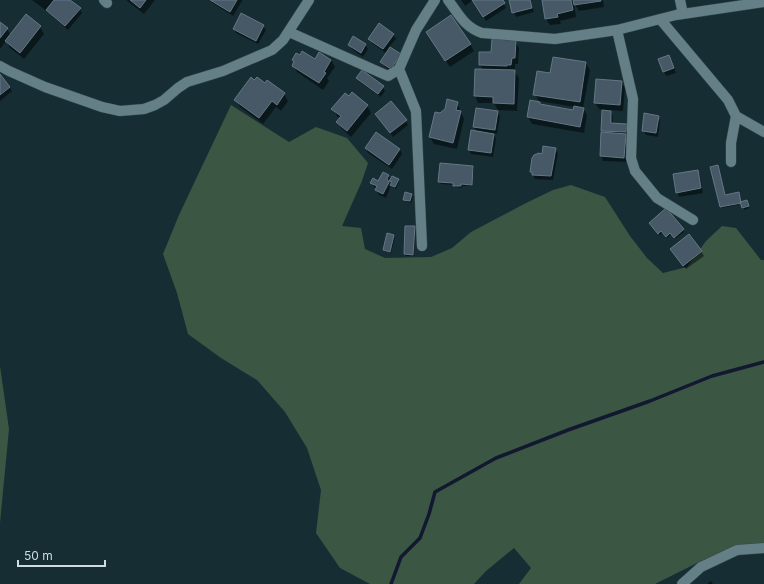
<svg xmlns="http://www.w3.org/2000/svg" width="764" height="584" font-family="Inter,sans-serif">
<rect width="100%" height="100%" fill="#162e33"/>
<path fill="#3b5643" d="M231 105 289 142 316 127 347 138 368 163 362 181 342 226 361 228 365 249 385 258 431 257 452 248 471 232 526 203 553 190 571 185 605 197 630 236 647 258 663 273 687 267 706 241 722 226 736 228 761 260H764V546L705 559 655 584H519L531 568 514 548 486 571 474 584H370L340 568 316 533 321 490 307 448 285 412 257 380 221 358 188 334 177 293 163 254 179 215Z
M0 366 9 429 0 523Z"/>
<path fill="#0007" fill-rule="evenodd" d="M32 0H69L80 9 82 13 68 30 48 12Z
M126 0H155L144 14Z
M209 0H242V1L233 16 211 2Z
M461 0H502L506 8 486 21 473 0 465 6Z
M510 0H530L534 12 516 17Z
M543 0H603L604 7 579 11 574 3 576 17 560 21 561 24 550 25 546 19Z
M26 16 40 27 44 34 24 59 10 48 6 41 0 49V24L7 29 11 36Z
M263 26 266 30 258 44 236 33 234 29Z
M393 34 396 39 389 47 400 55 394 73 384 66 381 62 387 54 372 43 369 39Z
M431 39 470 44 474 51 450 67Z
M515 41 519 48 518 64H515V72L519 78 517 111 498 110 494 103H478L475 96 483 70 480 65 492 53Z
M365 44 368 49 363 57 352 49 349 45Z
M300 56 315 60H331L335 67 327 78 329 81 323 90 297 72 293 66 295 63 293 60Z
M554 58 586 63 590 70 583 108 587 115 584 133 532 124 528 117 540 103 535 94 551 74ZM539 101 575 107 574 111 541 105Z
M659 59 671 60 676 73 666 76Z
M0 75 12 91 0 101Z
M357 78 383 87 385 91 381 97 360 82Z
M255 81 265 84 284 94 288 101 281 111 276 107 263 124 240 107 236 100Z
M621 82 625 88 623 111 610 110 613 116V125H626L628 130V136H626L628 139 626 162 603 161 601 156 603 110 599 109 595 103Z
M457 103 464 119 457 149 434 144 430 137 440 114Z
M367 106 371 113 351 137 342 129 338 122 340 119 337 116 333 109Z
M497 112 500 116 497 134 493 133 496 139 493 157 471 154 469 150 477 132 474 127Z
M658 116 660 121 658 137 646 135 643 130Z
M379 119 406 121 408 125 393 137Z
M366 148 400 149 402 154 392 169 368 153Z
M555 149 558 153 553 180 535 179 531 171 543 155Z
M718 166 725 196 741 203H748L749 208 744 210 742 204 722 208Z
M473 167 474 168 472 186H462V188L455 187 454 185 441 184 439 182Z
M697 171 700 176 703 193 679 197 677 192Z
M388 175 391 180H398L399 182 396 189 393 187 390 181 389 184 390 188 386 198 379 195 376 190 377 189 374 187 372 183 379 182Z
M412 195 413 197 411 203 405 201 404 199Z
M651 225 683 230 684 232 675 239 671 234 667 238 662 233 660 235Z
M414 227 415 229 414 256H406L405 254Z
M394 236 395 238 391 253 386 252 384 250Z
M701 251 704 256 686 269 674 254Z
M711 581 713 584H707Z"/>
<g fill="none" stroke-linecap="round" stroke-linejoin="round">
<path stroke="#12182f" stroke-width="3.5" d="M391 584 401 557 420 538 429 514 435 492 496 458 568 430 650 401 712 376 764 362"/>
</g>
<path fill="#475967" stroke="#637785" d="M54 0H70L81 8 65 26 46 10Z
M130 0H146L140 8Z
M210 0H237L230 12Z
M472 0H503L505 3 483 17Z
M509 0H530L532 8 512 13Z
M542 0H571L573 10 557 14 558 17 545 19Z
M573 0H601V1L574 5Z
M241 13 264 25 256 41 233 29Z
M26 14 41 26 20 53 5 41Z
M451 15 471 44 445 61 426 32Z
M0 22 8 28 0 38Z
M379 23 394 34 383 49 368 39Z
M353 36 366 44 361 53 348 45Z
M492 39 516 40 515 58H512L511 65H507V66L479 65V52H491Z
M390 47 401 54 391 69 380 62Z
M302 51 315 59 319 52 331 60 324 72 326 73 319 83 292 66 294 61 292 60 296 53 300 55Z
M669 55 674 68 663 72 658 59Z
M553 57 586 62 580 102 533 95 537 71 550 73Z
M475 69 515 70 514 104 493 103V97L474 96Z
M362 70 384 86 378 94 356 78Z
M0 74 10 87 0 95Z
M251 77 254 80 257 77 265 83 267 80 285 93 277 105 272 101 259 118 234 100Z
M596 79 622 81 620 105 594 103Z
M352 92 368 105 347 131 336 122 341 116 331 109 345 93 349 96Z
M447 99 458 102 456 110 461 111 453 143 429 137 435 112 440 113 445 109Z
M530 100 540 102V104L573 110 574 106 584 108 580 127 527 117Z
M391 101 407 120 390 133 375 114Z
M476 108 498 111 495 130 473 127Z
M602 110 611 111V123L627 124 626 132 601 131Z
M644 113 659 116 656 133 642 131Z
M471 130 494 134 491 153 468 150Z
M376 132 400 149 389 165 365 148Z
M601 132 626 134 624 158 600 156Z
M543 146 556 148 551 176 532 175V172H530L532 158 534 155 539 153 542 154Z
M440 163 473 166 472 185 461 184V186H453V183L438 182Z
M718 165 725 195 739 192 741 203 720 207 710 167Z
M698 170 701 188 676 193 673 174Z
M383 172 389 175 387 179 389 182 383 194 375 190 377 186 370 183 373 178 378 181Z
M392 176 399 179 395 187 390 185 392 182 389 181Z
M405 192 412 194 410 201 403 200Z
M747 200 749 206 742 208 740 202Z
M666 208 684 229 674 238 670 233 666 237 661 231 658 234 649 223Z
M405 226H415L413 255 404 254Z
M387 233 394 235 390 252 383 250Z
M689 234 702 251 683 266 670 249Z"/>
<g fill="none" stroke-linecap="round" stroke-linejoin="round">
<defs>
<path id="minor" d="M104 0 107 3
M448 0C459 14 464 27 482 33L555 39 617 30 676 15 764 2
M680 0 683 14
M660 19 728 100 736 116 731 143V162
M617 30 633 99 631 158 635 171 657 198 693 220
M289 32 388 76 399 69 416 30 435 0
M0 66 9 71 45 87 102 107 120 111 144 109 155 105 164 100 178 88 187 82 223 71 272 50 283 40 309 0
M399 69 416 111 422 246
M736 116 764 132
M682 584 701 567 737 550 764 548"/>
</defs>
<use href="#minor" stroke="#35494e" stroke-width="11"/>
<use href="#minor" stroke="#647f85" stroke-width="10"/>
</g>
<path d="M18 560v6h87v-6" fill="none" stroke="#cddcdf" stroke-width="2"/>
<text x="24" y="560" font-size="12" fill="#cddcdf" stroke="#162e33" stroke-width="3" paint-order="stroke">50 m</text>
</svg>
